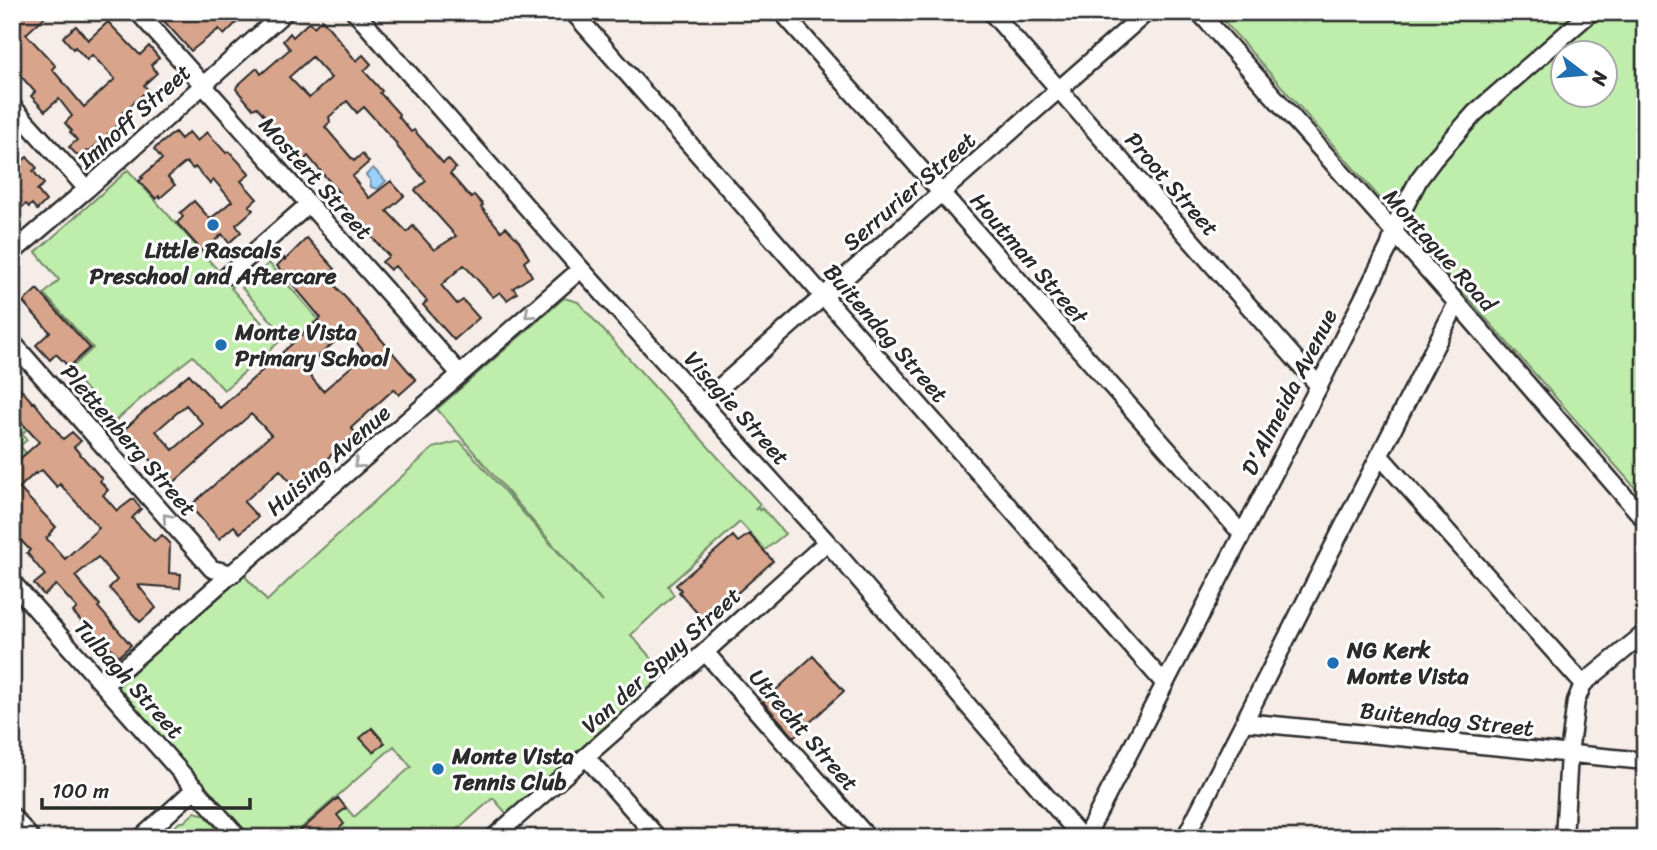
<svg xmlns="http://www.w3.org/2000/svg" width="1657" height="850" font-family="Sriracha,sans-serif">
<rect width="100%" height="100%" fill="#f7ede8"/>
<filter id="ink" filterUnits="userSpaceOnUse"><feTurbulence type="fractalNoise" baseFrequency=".0143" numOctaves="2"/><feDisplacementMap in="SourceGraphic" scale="14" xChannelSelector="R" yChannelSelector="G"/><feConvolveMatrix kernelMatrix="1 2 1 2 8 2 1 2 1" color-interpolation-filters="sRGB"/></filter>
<g filter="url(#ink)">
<path fill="#bfedab" stroke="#758c6b" stroke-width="2" fill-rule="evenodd" d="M1216 12H1645V499ZM1562 52H1604V94H1562Z
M128 170 233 287 231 288 279 342 224 390 193 356 161 381 114 422 69 370 93 348 44 294 59 280 36 252Z
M269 263 318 319 291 343 242 288Z
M564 298 578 302 760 504 755 510 758 508 760 510 762 508 785 534 765 550 740 522 668 586 674 595 631 635 665 674 507 814 493 798 448 838H292L338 798 354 817 411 767 394 746 290 838H248L116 688 243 574 267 601 298 571 433 448 460 441 602 602 437 409Z
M16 416 27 429 22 434 27 440 20 446 26 453 14 464 12 462V419Z
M195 812 205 815 225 838H161L180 822H184Z"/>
<path fill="#9cd0fa" stroke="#6f8ea7" stroke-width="2" d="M373 168 386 181 378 189 371 187 370 180 366 175Z"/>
<path fill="#d8a58c" stroke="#2b2b2b" stroke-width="2" fill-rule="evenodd" d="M12 12H50L26 34 54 64 55 66 52 69 84 107 115 79 92 55 87 60 75 47 73 49 63 37 76 26 88 40 108 22 140 55 149 46 159 58 151 65 157 73 144 85 148 90 122 113 126 117 88 153 86 151 79 157 69 147 77 140 70 132 72 131 65 123 72 116 59 99 45 111 31 96 35 92 12 66Z
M172 12H247L224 35 219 29 191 51 163 20Z
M322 19 356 61 363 55 371 64 364 71 382 91 380 93 399 114 398 116 411 132 414 130 443 163 448 159 456 168 450 174 471 198 474 195 483 205 481 207 501 231 506 227 519 241 529 258 524 262 532 276 513 288 517 293 507 300 500 292 493 297 464 265 441 285 457 304 463 300 479 318 454 340 423 305 427 301 395 266 390 270 382 262 389 256 359 223 356 226 334 200 340 194 308 156 300 164 287 149 289 147 275 130 276 129 257 107 253 109 236 89 237 86 257 68 261 74 290 49 283 41 290 33 293 37 309 22 314 27ZM312 57 331 78 309 98 289 77ZM347 101 357 113 364 107 397 144 396 145 426 181 415 190 456 236 434 250 413 226 407 232 387 211 404 196 391 181 369 198 354 179 353 176 369 162 362 154 354 161 325 127 330 122 329 117Z
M175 132 181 139 189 132 197 141 207 132 226 153 229 151 250 174 241 181 257 199 249 206 253 210 236 225 241 232 229 243 222 234 203 252 177 223 183 217 180 213 194 201 210 219 232 201 214 180 210 184 195 167 193 169 186 162 168 177 175 185 160 198 159 196 156 199 139 181 143 178 141 177 162 159 154 149Z
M27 157 37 168 33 171 44 184 37 190 46 201 37 210 32 204 29 207 26 204 12 215V170Z
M307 238 335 269 327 276 416 380 399 395 394 389 351 428 356 433 295 487 280 470 244 502 258 517 240 533 234 526 219 539 190 506 271 435 261 424 251 414 172 484 124 430 142 413 189 374 220 408 321 318 277 266 284 258 285 260ZM347 331 366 354 323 391 304 369ZM186 405 203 424 173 450 156 431Z
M37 289 90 348 69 367 56 354 50 360 36 345 50 332 23 302Z
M12 379 33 403 34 402 63 439 72 432 81 441 74 447 102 479 100 481 108 490 103 495 117 511 133 499 141 509 132 518 154 541 162 535 170 543 169 573 181 574 180 588 138 585 156 608 140 622 109 588 117 580 98 557 75 576 100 605 98 607 131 645 119 656 102 639 100 640 94 633 92 634 73 612 77 608 56 585 44 595 34 584 45 575 27 553 30 550 12 531V466L39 442 12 412ZM42 470 57 487 60 484 99 528 65 559 46 538 50 535 49 534 56 527 19 488 35 473 36 474Z
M749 534 773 561 705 622 679 592 681 590 676 585 733 536 738 542Z
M813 656 844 691 794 737 763 702Z
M372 728 385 743 373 752 360 738Z
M338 798 346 808 337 815 344 824 330 838H292Z"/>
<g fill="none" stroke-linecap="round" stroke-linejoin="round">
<defs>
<path id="street" d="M138 12 460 374
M355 12 581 269 827 542 1082 838
M573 12 1165 684
M782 12 1242 534
M991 12 1319 386
M1199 12 1457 303 1645 520
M12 106 87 189
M12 253 87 189 285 12
M228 275 309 204
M12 342 212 569 233 574
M702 403 1147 12
M1380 456 1583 684
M12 582 239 838
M705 652 868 838
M104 685 581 269
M1244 722 1645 761
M586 757 658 838
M12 816 31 838
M141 838 196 788
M493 838 705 652 827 542
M1085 838 1319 386 1389 247 1399 217 1419 179 1434 159 1475 113 1591 12
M1185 838 1457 303
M1564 838 1569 754 1576 701 1583 684 1645 633"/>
</defs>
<use href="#street" stroke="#2b2b2b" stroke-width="21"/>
<use href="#street" stroke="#fff" stroke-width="16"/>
</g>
<defs><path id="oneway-chevron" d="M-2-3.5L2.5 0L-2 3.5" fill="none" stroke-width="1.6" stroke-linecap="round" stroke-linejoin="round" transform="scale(1.75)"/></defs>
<g stroke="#a0a0a0">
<use href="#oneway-chevron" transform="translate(529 314) rotate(139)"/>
<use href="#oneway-chevron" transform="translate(358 464) rotate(139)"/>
<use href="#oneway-chevron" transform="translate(167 518) rotate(-131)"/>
</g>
</g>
<g fill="#1f6fb2" stroke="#fff" stroke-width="2.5">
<circle cx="213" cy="225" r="7"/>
<circle cx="221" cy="345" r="7"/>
<circle cx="1333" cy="663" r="7"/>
<circle cx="438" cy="769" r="7"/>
</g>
<g text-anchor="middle" stroke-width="6" stroke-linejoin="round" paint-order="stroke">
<g font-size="23" fill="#2b2b2b" stroke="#fff">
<text transform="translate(134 116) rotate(-42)" y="8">Imhoff Street</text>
<text transform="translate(316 178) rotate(48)" y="8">Mostert Street</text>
<text transform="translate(1172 184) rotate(49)" y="8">Proot Street</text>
<text transform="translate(909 191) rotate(-41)" y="8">Serrurier Street</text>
<text transform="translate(1440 250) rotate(48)" y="8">Montague Road</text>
<text transform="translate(1029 258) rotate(49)" y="8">Houtman Street</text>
<text transform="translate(886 333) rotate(49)" y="8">Buitendag Street</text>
<text transform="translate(1289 392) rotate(-63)" y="8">D'Almeida Avenue</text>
<text transform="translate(737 408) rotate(48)" y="8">Visagie Street</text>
<text transform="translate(129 440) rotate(49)" y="8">Plettenberg Street</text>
<text transform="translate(328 460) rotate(-41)" y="8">Huising Avenue</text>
<text transform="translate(661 660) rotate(-42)" y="8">Van der Spuy Street</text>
<text transform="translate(129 679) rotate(48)" y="8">Tulbagh Street</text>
<text transform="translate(1447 719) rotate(6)" y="8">Buitendag Street</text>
<text transform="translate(804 730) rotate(49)" y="8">Utrecht Street</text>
</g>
<g font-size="23" font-weight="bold" fill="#2b2b2b" stroke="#fff" text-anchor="start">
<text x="213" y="258" text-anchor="middle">Little Rascals<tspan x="213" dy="26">Preschool and Aftercare</tspan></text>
<text x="235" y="340">Monte Vista<tspan x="235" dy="26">Primary School</tspan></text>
<text x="1347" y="658">NG Kerk<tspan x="1347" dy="26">Monte Vista</tspan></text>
<text x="452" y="764">Monte Vista<tspan x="452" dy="26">Tennis Club</tspan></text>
</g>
</g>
<rect width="1657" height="850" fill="none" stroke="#fff" stroke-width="42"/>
<rect x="21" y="21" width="1615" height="808" fill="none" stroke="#2b2b2b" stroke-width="2.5" filter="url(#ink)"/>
<g transform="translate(1584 74) rotate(106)"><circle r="33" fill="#ffffff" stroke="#aaaaaa" stroke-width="2"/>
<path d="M0-5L12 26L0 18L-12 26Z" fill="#1f6fb2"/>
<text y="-10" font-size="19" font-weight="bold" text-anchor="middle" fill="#2b2b2b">N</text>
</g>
<path d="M42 798v10h208v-10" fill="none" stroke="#2b2b2b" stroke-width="3.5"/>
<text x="52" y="798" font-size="21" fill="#2b2b2b" stroke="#ffffff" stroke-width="5" paint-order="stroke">100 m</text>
</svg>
